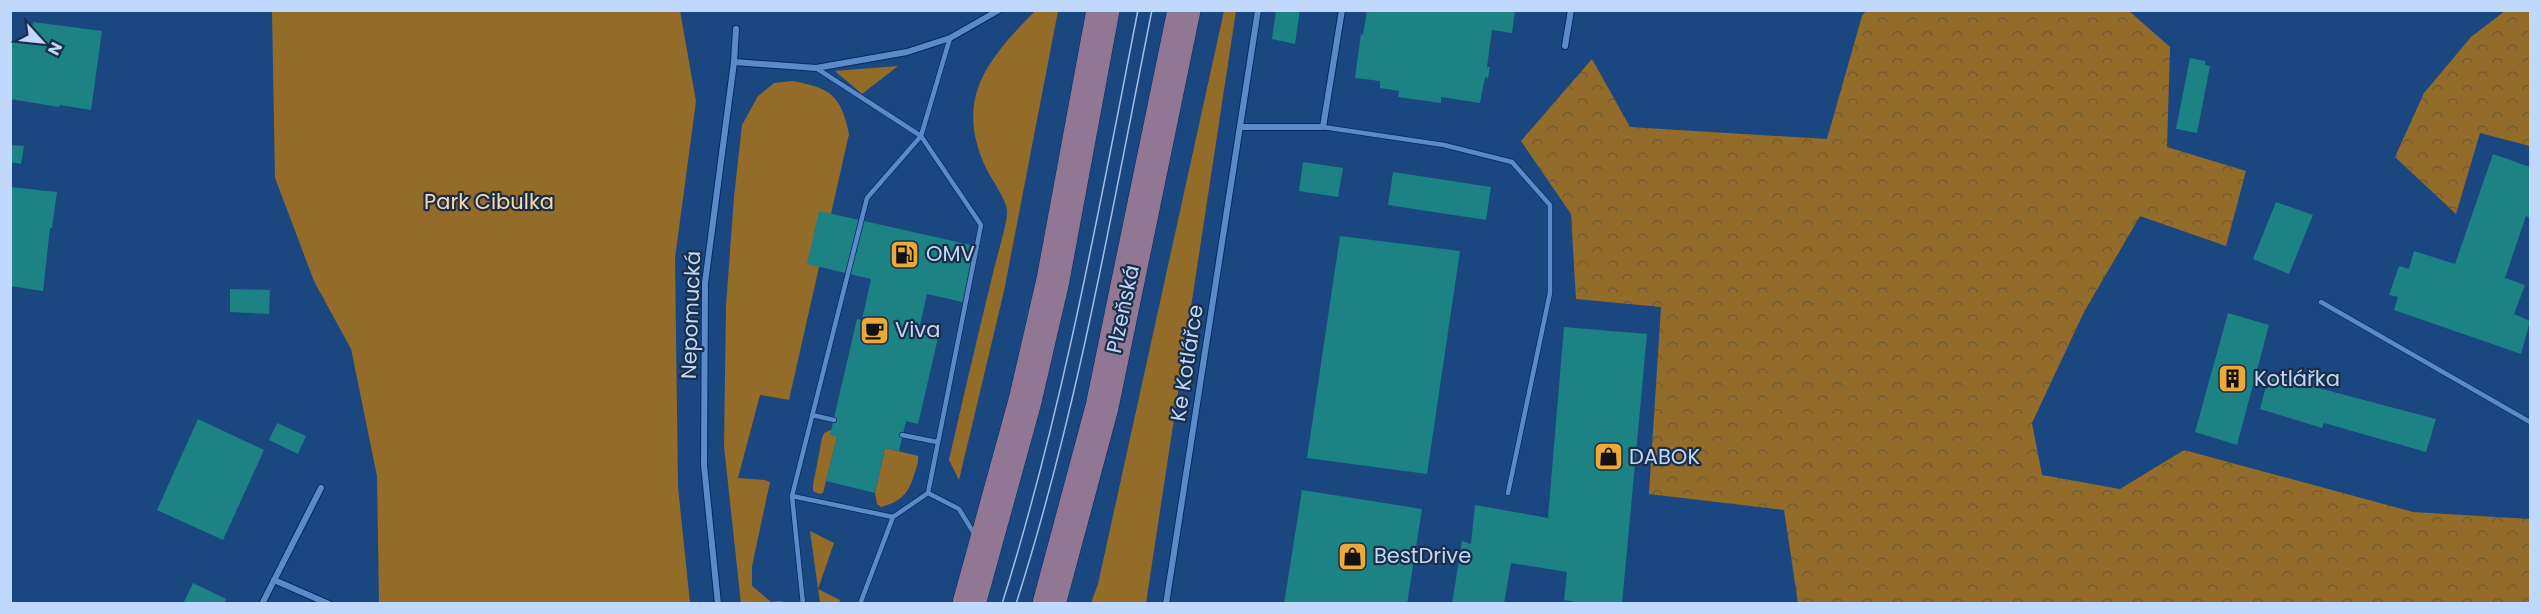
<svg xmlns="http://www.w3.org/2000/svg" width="2541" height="614" font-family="Poppins,sans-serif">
<defs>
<pattern id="forest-crowns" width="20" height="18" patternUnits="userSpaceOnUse" patternTransform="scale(1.5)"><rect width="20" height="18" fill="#946c2a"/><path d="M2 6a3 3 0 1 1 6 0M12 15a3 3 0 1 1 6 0" fill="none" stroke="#705b37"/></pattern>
</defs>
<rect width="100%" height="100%" fill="#1a4780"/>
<path fill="#946c2a" d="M272 11H680L696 101 675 258 678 487 690 603H379L377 476 351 349 314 281 275 178Z
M1035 11H1058L1004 291 959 480 949 460C963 398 978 335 993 273 996 259 1008 222 1007 211 1007 200 990 177 985 166 954 97 989 58 1035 11Z
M1224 11H1236L1146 603H1091L1098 584Z
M898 66 862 94 835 71Z
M793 81C830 88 841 95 849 134L789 400 760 395 738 478 765 480 770 482 752 566V586L771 602 780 601 787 603 741 604 724 446 726 306 734 197 742 125 758 96 774 83Z
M831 430 837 437 823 493 819 494 813 491V485L822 438 824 433Z
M885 448 918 456C919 463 916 468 914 475 909 493 900 502 881 507L877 504 875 493Z
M810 531 834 543 818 589 840 600 839 603H820Z"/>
<path fill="url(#forest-crowns)" d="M1866 11H2129L2170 47 2167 147 2246 171 2226 246 2140 216 2084 312 2032 423 2042 475 2120 489 2184 450 2413 512 2530 519V603H1798L1784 510 1649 494 1661 307 1576 299 1571 214 1521 141 1592 59 1630 127 1827 139 1862 16Z
M2505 11H2530V146L2480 133 2456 214 2395 157 2424 93 2471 37Z"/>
<path fill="#1c8283" d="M1276 10H1300L1295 44 1272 39Z
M1515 10 1512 33 1492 30 1487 67H1490L1488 78 1485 77 1480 103 1441 97V103L1398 97 1399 91 1380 88V81L1355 78 1361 34 1363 35 1367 11Z
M33 22 102 31 91 110 60 105 59 107 10 99V42L30 44Z
M2190 58 2205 61V65L2210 66 2197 133 2176 129Z
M10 145 24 146 21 164 10 162Z
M2493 154 2530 167V218L2526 216 2505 278 2525 285 2514 314 2530 321 2521 354 2394 310 2398 297 2389 295 2399 266 2409 269 2414 251 2455 264Z
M1303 162 1343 168 1338 197 1299 191Z
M1393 172 1491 187 1486 220 1388 205Z
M10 187 57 192 52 228H50L43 291 10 286Z
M2276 202 2313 215 2289 274 2253 259Z
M819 211 980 247 967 303 927 294 918 333 938 338 918 424 906 421 899 451 885 448 875 493 826 481 837 437 830 435 857 319 862 320 871 279 807 264Z
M1340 236 1460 251 1427 474 1307 458Z
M230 289 270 290 269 314 230 312Z
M2228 313 2269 325 2237 445 2195 432Z
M1564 327 1647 334 1622 604H1588L1564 600 1567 572 1511 563 1504 604H1452L1462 541 1471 544 1475 505 1548 518Z
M2269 375 2436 419 2426 452 2324 423 2322 428 2260 409Z
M198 419 264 450 223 540 157 510Z
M277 423 306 436 298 454 269 440Z
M1302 490 1422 509 1407 604H1284Z
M193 583 226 599 224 604H183Z"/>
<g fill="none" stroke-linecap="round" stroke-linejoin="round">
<defs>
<path id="lane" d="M816 68 921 136 981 225 928 493 893 517 860 604
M1323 127 1444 145 1512 162 1550 205V293L1508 493
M2321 302 2530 422
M812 415 834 420
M902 435 937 442
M928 493 959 509 975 535
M792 496 803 604
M893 517 792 496 867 198 921 136 950 38"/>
<path id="street" d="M1565 46 1571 10
M734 62 816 68 907 52 950 38 999 10
M1241 127H1323L1342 10
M274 580 329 604
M262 604 321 488
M718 604 704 465 705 283 734 62 736 29
M1166 604 1258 10"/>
<path id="primary" d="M969 604 1025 401 1053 280 1103 10
M1049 604 1102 407 1184 10"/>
</defs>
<use href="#lane" stroke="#002b62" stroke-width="6"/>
<use href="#street" stroke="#002b62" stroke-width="8"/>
<use href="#primary" stroke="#002b62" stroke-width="34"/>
<use href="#lane" stroke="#5c8ac9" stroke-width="4.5"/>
<use href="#street" stroke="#5c8ac9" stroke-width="6"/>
<use href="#primary" stroke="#917793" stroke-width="33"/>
<path stroke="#a3bfe6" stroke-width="1.5" d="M1002 604C1063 410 1099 209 1138 10
M1016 604C1078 410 1112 209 1152 10"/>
</g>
<defs>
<symbol id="fuel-square" viewBox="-11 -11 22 22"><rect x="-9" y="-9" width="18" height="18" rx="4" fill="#eba939" stroke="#1b2e48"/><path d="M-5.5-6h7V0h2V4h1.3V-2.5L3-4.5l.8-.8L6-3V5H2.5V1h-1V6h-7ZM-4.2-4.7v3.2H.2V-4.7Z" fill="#111"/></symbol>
<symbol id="cafe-square" viewBox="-11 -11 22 22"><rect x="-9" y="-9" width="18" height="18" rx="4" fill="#eba939" stroke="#1b2e48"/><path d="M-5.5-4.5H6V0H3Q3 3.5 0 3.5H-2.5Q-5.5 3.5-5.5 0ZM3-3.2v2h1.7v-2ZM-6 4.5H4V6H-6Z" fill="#111"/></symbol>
<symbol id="building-square" viewBox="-11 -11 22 22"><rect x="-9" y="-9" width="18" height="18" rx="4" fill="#eba939" stroke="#1b2e48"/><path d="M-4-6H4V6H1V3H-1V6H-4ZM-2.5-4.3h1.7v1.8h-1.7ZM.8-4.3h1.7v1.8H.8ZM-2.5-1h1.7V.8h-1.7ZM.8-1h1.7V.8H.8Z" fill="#111"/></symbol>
<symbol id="shop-square" viewBox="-11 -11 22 22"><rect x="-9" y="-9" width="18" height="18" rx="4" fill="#eba939" stroke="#1b2e48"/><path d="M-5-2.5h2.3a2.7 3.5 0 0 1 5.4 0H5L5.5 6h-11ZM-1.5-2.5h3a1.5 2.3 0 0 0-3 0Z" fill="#111"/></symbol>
</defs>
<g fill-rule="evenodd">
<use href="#fuel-square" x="888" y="238" width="33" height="33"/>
<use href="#cafe-square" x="858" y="314" width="33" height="33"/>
<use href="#building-square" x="2216" y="362" width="33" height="33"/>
<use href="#shop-square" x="1592" y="440" width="33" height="33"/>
<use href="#shop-square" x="1336" y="540" width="33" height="33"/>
</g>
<g text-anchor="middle" stroke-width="4.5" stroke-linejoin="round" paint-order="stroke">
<g font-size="21" fill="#fbd9a8" stroke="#1b2e48">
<text x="489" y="209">Park Cibulka</text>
</g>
<g font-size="21" fill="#c0d8fb" stroke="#1b2e48" text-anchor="start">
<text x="926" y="261">OMV</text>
<text x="895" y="337">Viva</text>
<text x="2254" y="386">Kotlářka</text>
<text x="1629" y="464">DABOK</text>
<text x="1374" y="563">BestDrive</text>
</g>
<g font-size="21" fill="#c0d8fb" stroke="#1b2e48">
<text transform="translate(1123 309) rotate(-78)" y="7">Plzeňská</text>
<text transform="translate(691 315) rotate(-88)" y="7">Nepomucká</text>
<text transform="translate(1187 363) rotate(-81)" y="7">Ke Kotlářce</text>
</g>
</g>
<rect width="2541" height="614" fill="none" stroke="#c0d8fb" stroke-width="24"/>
<g transform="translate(42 42) rotate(117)" stroke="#1b2e48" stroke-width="4.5" paint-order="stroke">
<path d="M0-4.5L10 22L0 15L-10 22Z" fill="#c0d8fb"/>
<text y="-9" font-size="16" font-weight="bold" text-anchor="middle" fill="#c0d8fb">N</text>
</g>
</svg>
